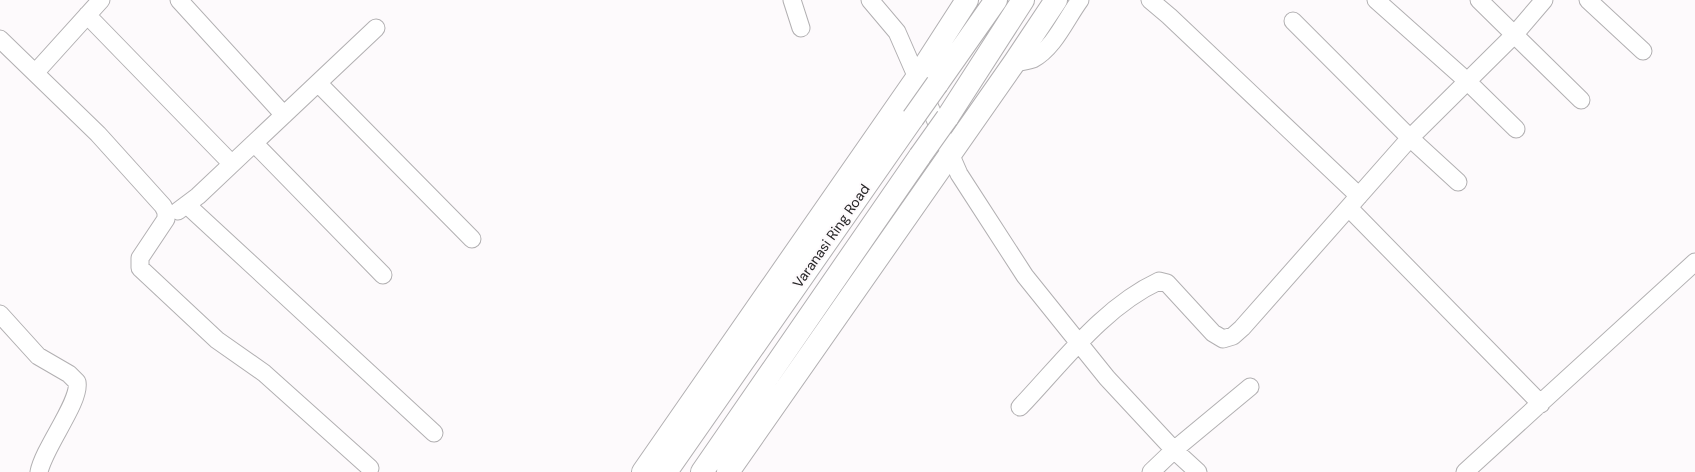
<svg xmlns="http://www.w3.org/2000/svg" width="1695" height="472" font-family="'DM Sans',sans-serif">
<rect width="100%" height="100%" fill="#fdfafc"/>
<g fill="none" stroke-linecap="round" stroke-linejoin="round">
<defs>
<path id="minor" d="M179 0 284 115
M792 0 801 28
M870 0 897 32 959 174 1025 276 1107 378 1174 450 1198 472
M1150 0 1169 16 1359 196
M1376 0 1467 81 1516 129
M1479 0 1581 100
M1588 0 1643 51
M87 15 231 163
M1293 21 1410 138 1458 182
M0 39 98 134 163 206 166 212V219L140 258V268L217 340 264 373 370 468
M1014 63C1020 62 1027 61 1033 59 1054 48 1066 19 1080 0
M35 73 101 0
M318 83 472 239
M254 143 383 275
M187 205 434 433
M1349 208 1541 404
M178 211 198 196 376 28
M0 314 38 356 69 374 77 382C81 401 44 447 39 472
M1020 407C1062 363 1103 307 1159 281L1167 283 1213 333 1223 339 1233 336 1242 328 1410 138 1515 34 1544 0
M1151 472 1174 450 1250 387
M1465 472 1695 262"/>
<path id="highway" d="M937 84 996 0
M947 118 1023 0
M643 472 916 79 967 0
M666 472 913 118
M702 472 920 156
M728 472 1014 63 1056 0"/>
</defs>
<use href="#minor" stroke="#b2b0b2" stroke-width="19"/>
<use href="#highway" stroke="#b2b0b2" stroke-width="24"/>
<use href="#minor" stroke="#fff" stroke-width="17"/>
<use href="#highway" stroke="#fff" stroke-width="22"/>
<defs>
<path id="highway-bridge" d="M913 118 937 84
M920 156 947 118"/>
</defs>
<use href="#highway-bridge" stroke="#b2b0b2" stroke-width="24" stroke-linecap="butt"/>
<use href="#highway-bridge" stroke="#fff" stroke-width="22"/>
</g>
<g text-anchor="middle" stroke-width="4" stroke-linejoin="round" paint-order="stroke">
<g font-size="14" fill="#282728" stroke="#fdfafc">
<text transform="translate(831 236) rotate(-55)" y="5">Varanasi Ring Road</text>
</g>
</g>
</svg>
